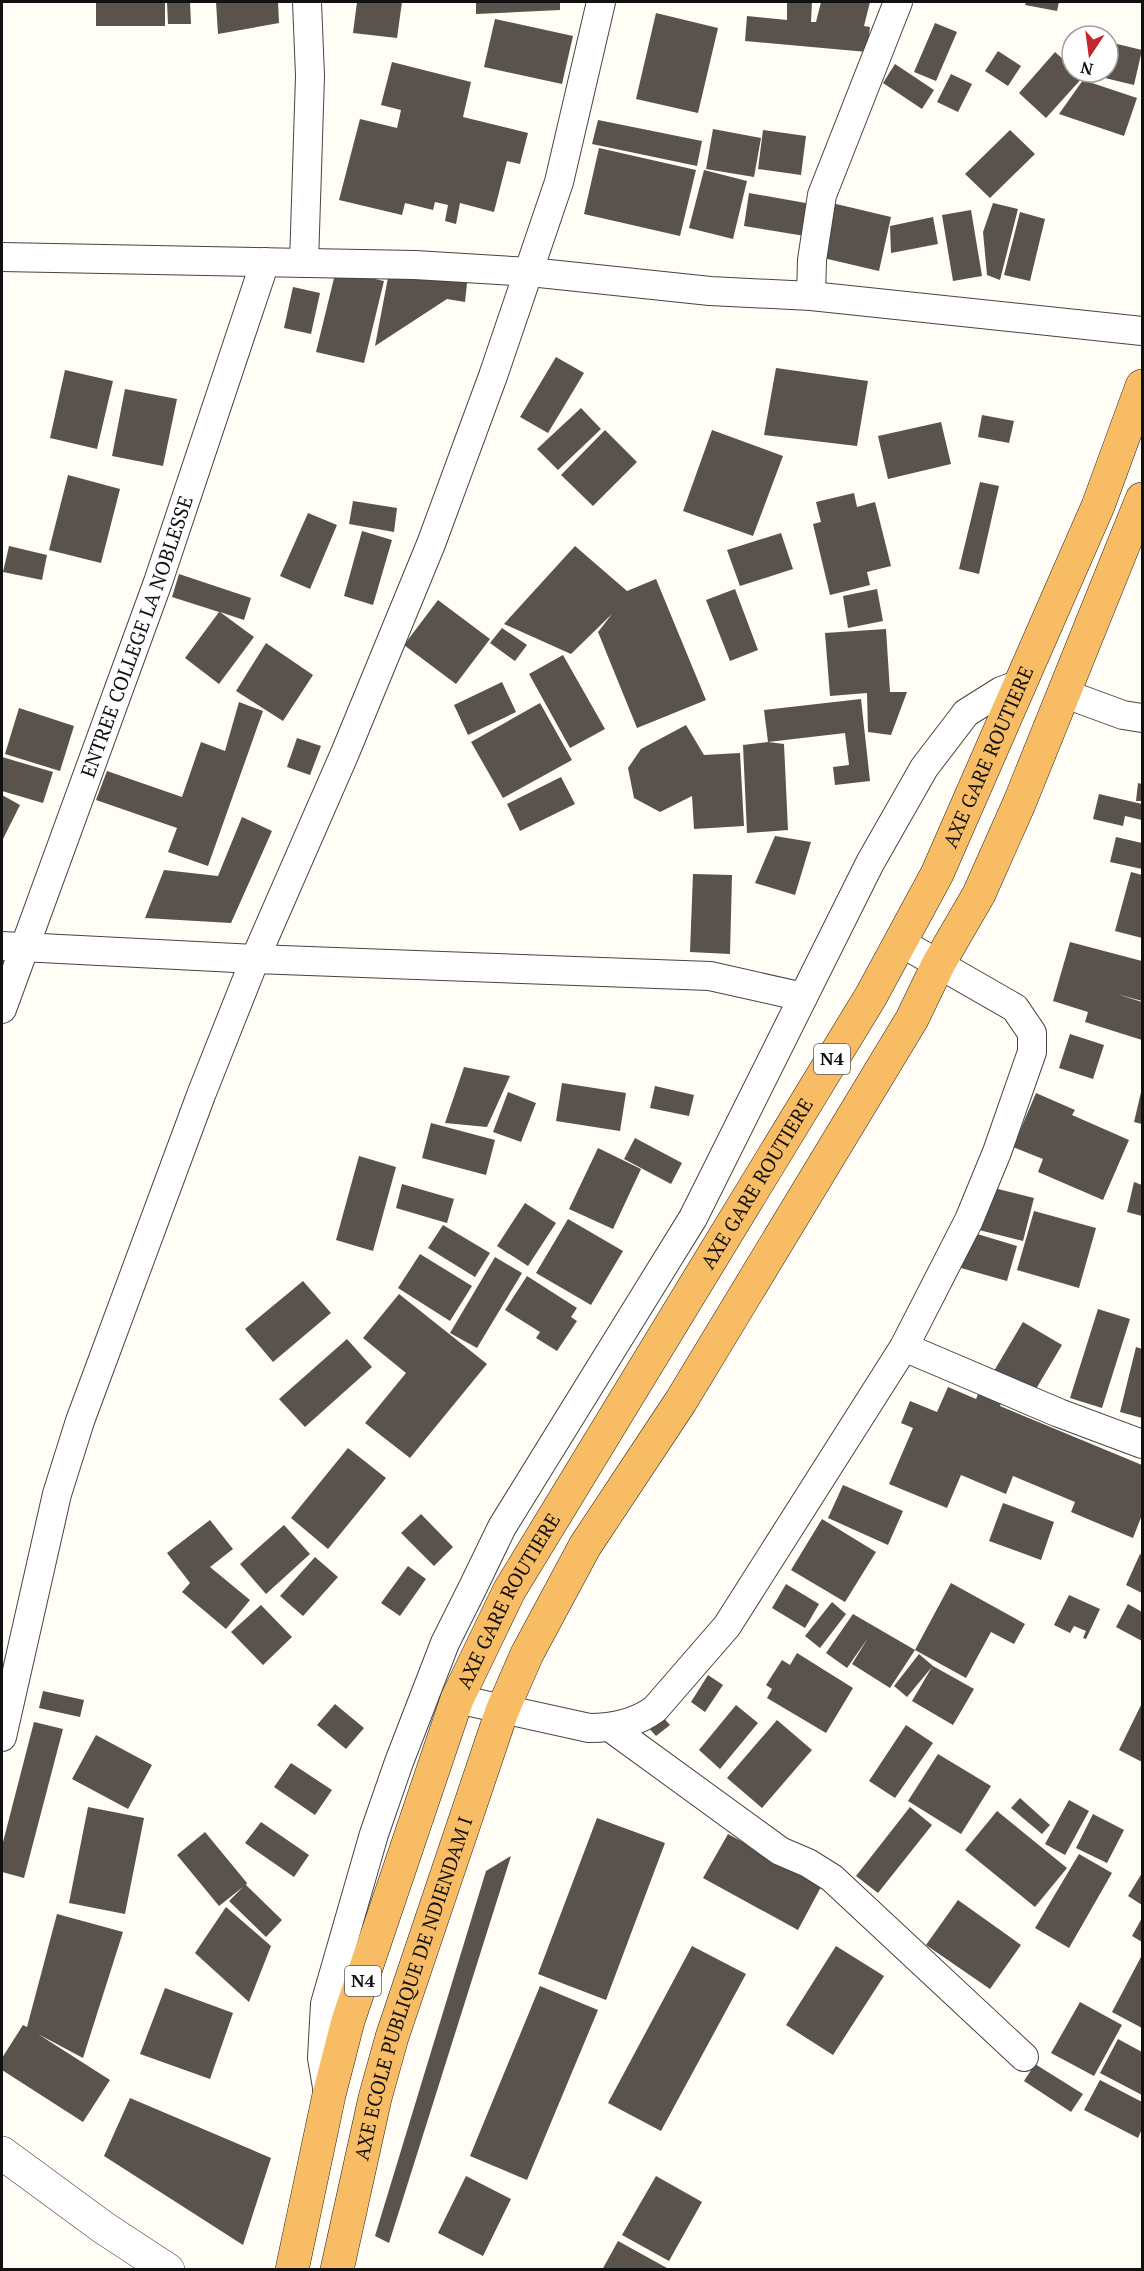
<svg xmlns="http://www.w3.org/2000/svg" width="1144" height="2271" font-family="'PT Serif',serif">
<rect width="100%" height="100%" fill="#fffdf5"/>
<path fill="#5a524d" d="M96 2H165V26H96Z
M167 2H190L191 24H168Z
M216 2H278L279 23 218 34Z
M357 2H402L397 38 353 33Z
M476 2H560V10L476 14Z
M787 2H812L811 22H816L821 2H870L864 26 870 27 867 52 745 41 747 16 787 20Z
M1026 2H1059L1057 11 1025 5Z
M656 13 718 28 698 113 636 99Z
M495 19 573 36 562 84 484 67Z
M935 23 957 32 936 81 914 72Z
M1113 43 1142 50 1134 85 1105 78Z
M998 51 1021 66 1008 86 985 71Z
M1055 52 1072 67V72H1077L1083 77 1046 118 1019 93Z
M392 62 471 82 463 117 528 133 520 164 507 161 494 212 460 203 456 224 445 221 448 205 435 202 433 210 405 203 402 215 339 200 360 119 397 128 401 110 381 105Z
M895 64 934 90 922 109 883 83Z
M951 74 972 84 958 112 937 102Z
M1083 80 1137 98 1124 136 1059 114Z
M598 120 702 141 697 166 592 144Z
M713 129 761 138 754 177 706 169Z
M763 130 806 136 801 175 758 169Z
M1010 130 1035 154 990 198 965 174Z
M599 148 696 170 680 236 584 214Z
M704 170 747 181 733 239 689 228Z
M749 193 817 205 811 237 744 226Z
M832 203 891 217 879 271 819 257Z
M993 203 1018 209 1000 280 987 275 983 232Z
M971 210 982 276 953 281 942 215Z
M1020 212 1045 219 1030 281 1004 275Z
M933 217 938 244 891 253 890 226Z
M390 267 468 274 465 302 447 299 375 346Z
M336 270 384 281 364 363 316 352Z
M293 287 320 293 311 334 284 328Z
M556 357 584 373 548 433 520 417Z
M776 368 868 381 857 446 764 435Z
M65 370 113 381 97 449 50 438Z
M125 389 177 399 163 466 112 456Z
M581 408 601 429 558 470 537 449Z
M982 415 1014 421 1009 443 978 437Z
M941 422 951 464 888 479 878 436Z
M605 430 637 462 593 506 561 475Z
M712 430 783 456 753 536 683 511Z
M68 475 120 489 101 563 49 550Z
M980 482 999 486 979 574 959 569Z
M854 493 857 507 875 502 891 566 867 572 870 585 830 595 813 524 821 522 816 502Z
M353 501 397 508 394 532 349 524Z
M308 513 337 525 310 589 280 576Z
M362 531 392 540 373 605 344 596Z
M781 533 793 569 740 586 727 550Z
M9 546 47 555 42 580 3 572Z
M575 546 627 591 656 579 706 700 637 728 598 632 612 614 571 654 504 624Z
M179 574 251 598 244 620 220 612 254 637 219 684 185 658 219 612 172 597Z
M735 589 758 650 730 661 706 600Z
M877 589 883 621 848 628 843 596Z
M438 600 490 639 456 684 404 645Z
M502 628 527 645 515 661 490 643Z
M886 629 890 692H907L891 735 868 732 867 693 830 696 825 633Z
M266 643 313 675 283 721 236 691Z
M563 655 605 729 570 748 529 674Z
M502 682 516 712 468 735 454 705Z
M861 699 870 781 835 785 833 767 849 765 845 733 768 742 784 744 788 830 747 833 743 745 768 742 764 710Z
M239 702 263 711 208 866 168 852 177 828 96 800 107 771 182 797 201 742 225 751Z
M540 703 572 760 503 798 471 742Z
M19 708 74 726 60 771 5 754Z
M686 725 704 755 740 753 744 826 694 829 692 796 660 812 634 798 628 768 641 749Z
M297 738 321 746 310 775 287 767Z
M2 757 53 772 43 803 2 791Z
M561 777 575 804 520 831 507 804Z
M1138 783 1142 784V801H1136Z
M1099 794 1142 804V820L1125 816 1123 826 1093 819Z
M2 795 20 805 2 841Z
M242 817 272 831 231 923 145 918 164 870 218 876Z
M775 836 811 842 795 895 755 883Z
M1116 837 1142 843V869L1110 862Z
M1131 872 1142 875V938L1115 931Z
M693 874 732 875 730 954 690 952Z
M1070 942 1142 961V1001L1117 994 1142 1002V1040L1085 1022 1088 1012 1053 1001Z
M1070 1034 1104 1045 1093 1079 1059 1068Z
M464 1067 510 1076 487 1127 445 1123Z
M562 1083 626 1093 620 1131 556 1121Z
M655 1086 694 1095 689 1116 650 1108Z
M1142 1088V1124L1134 1122Z
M508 1092 536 1103 521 1142 493 1132Z
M1036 1093 1075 1110 1072 1115 1129 1140 1103 1200 1038 1172 1043 1159 1013 1147Z
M431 1123 495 1140 486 1175 422 1158Z
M635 1138 682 1163 671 1184 624 1159Z
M598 1148 641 1169 613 1229 569 1209Z
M359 1156 396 1167 373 1251 336 1240Z
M1134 1182 1142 1185V1216L1127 1212Z
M402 1184 454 1199 447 1223 396 1208Z
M986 1186 1034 1198 1023 1241 975 1229Z
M525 1203 556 1223 528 1266 497 1246Z
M1034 1211 1096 1228 1079 1288 1017 1270Z
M568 1219 623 1251 591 1305 536 1273Z
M443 1225 490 1253 475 1277 428 1248Z
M964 1230 1017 1246 1007 1281 954 1266Z
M420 1254 472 1286 450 1321 398 1288Z
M495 1257 522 1273 477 1348 450 1333Z
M527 1276 577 1308 571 1317 577 1321 557 1351 536 1338 540 1332 505 1310Z
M303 1281 331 1313 273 1362 245 1329Z
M399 1294 487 1364 410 1458 365 1423 406 1373 363 1338Z
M1098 1309 1130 1319 1102 1408 1070 1398Z
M1023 1322 1062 1345 1033 1394 994 1371Z
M347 1339 372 1367 305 1427 279 1399Z
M1136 1347 1142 1349V1418L1120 1412Z
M948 1387 976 1399 981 1387 1004 1396 1000 1406 1142 1465V1515L1133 1538 1071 1512 1075 1502 1013 1476 1006 1494 961 1475 947 1508 889 1484 913 1428 901 1423 910 1401 937 1412Z
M348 1448 386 1478 328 1549 291 1518Z
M843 1485 903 1511 888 1545 828 1518Z
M1003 1503 1054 1522 1041 1560 989 1541Z
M421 1514 453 1547 434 1566 401 1533Z
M822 1519 876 1552 845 1602 791 1570Z
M210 1520 233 1549 210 1567 250 1600 226 1629 182 1592 190 1583 167 1553Z
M284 1525 310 1554 266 1594 240 1564Z
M1140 1554 1142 1555V1593L1126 1585Z
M315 1557 338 1577 303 1616 280 1596Z
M408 1566 426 1579 400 1616 381 1603Z
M951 1583 1025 1624 1014 1644 991 1632 966 1678 915 1650 890 1688 852 1664 868 1638 847 1668 826 1653 853 1614 915 1650Z
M786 1584 819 1604 805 1628 772 1608Z
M1069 1595 1100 1609 1086 1639 1083 1638 1086 1631 1074 1626 1070 1633 1054 1625Z
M832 1602 846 1614 820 1648 805 1636Z
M1128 1604 1142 1612V1641L1116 1627Z
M261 1605 292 1637 263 1665 231 1632Z
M797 1653 853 1688 826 1733 767 1698 772 1689 766 1685 782 1660 790 1665Z
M919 1654 933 1666 974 1689 953 1725 912 1701 932 1667 907 1697 894 1686Z
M708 1675 723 1685 705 1712 691 1702Z
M43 1691 84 1700 80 1717 39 1708Z
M1142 1703V1762L1119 1750Z
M335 1704 364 1728 346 1749 317 1725Z
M736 1705 758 1723 720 1769 699 1750Z
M660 1714 670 1725 656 1736 647 1726Z
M777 1720 812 1750 762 1808 727 1778Z
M34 1722 63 1729 24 1878 2 1872V1846Z
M906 1725 933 1743 895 1798 869 1781Z
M96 1735 152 1765 128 1809 72 1779Z
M938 1754 991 1786 961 1834 908 1801Z
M291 1763 332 1790 315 1815 274 1787Z
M1020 1798 1050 1825 1042 1834 1011 1808Z
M1069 1800 1089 1811 1065 1855 1045 1844Z
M88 1807 144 1818 125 1914 69 1903Z
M910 1807 932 1825 878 1893 856 1876Z
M997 1811 1067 1868 1035 1907 965 1850Z
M1093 1814 1124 1830 1107 1863 1076 1848Z
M597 1818 665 1843 606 2000 538 1974Z
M261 1822 309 1855 294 1877 245 1843Z
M205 1832 247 1883 246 1885 282 1920 266 1937 229 1901 243 1887 219 1906 177 1855Z
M728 1834 822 1885 798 1930 703 1878Z
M1079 1854 1112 1873 1069 1948 1035 1928Z
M511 1856 389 2243 375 2236 486 1871Z
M1142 1873V1905L1128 1896Z
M958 1900 1021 1945 990 1989 926 1945Z
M226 1907 271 1946 249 2002 195 1953Z
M57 1914 123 1932 83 2058 38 2034 110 2080 83 2122 2 2070V2058L23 2025 27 2027Z
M1142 1918V1942L1132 1936Z
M692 1946 746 1974 661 2131 608 2103Z
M836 1946 884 1976 833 2055 786 2025Z
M1142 1955V2028L1112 2012Z
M540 1986 598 2010 527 2180 470 2156Z
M165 1988 233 2013 210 2079 140 2054Z
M1080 2002 1122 2025 1094 2076 1051 2053Z
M1118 2039 1142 2052V2095L1100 2073Z
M1035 2064 1083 2094 1071 2112 1024 2081Z
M1100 2080 1142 2102V2129L1138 2138 1084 2110Z
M130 2098 271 2158 243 2245 104 2156Z
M466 2176 511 2199 483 2256 438 2233Z
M656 2176 702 2202 669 2261 622 2235Z
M618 2241 667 2268 666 2270H602Z"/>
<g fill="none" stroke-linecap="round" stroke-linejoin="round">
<defs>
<g id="minor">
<path d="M2 257 415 265 530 272 710 291 811 296 1142 331"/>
<path d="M304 263 310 76 307 2"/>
<path d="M811 296 812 260 822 195 898 2"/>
<path d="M1063 693 1123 715 1142 718"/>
<path d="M2 946 255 959 710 976 803 997"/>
<path id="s1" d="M2 1009 158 582 265 262"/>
<path d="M904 1347 1059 1413 1142 1444"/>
<path d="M457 1699 589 1728C613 1728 635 1724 655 1709L727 1626 904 1347 969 1220 997 1152 1032 1052V1033L1015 1008 900 942"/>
<path d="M611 1728 780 1851 808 1863 832 1878 1024 2057"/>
<path d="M2 1737 57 1494 80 1421 201 1095 255 959 345 753 431 544 493 376 559 182 601 2"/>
<path d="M328 2093 322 2058 325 2004 374 1834 399 1762 445 1643 473 1587 502 1527 693 1218 870 863 924 768 966 713 1001 691 1020 684"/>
</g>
<path id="tertiary" d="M2 2153 104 2228 168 2270"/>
<g id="trunk">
<path id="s2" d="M292 2270 329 2095 348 2021 457 1699 509 1591 871 996 937 874 1098 506 1142 386"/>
<path id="s3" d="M337 2270 375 2098 392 2037 502 1711 527 1654 585 1546 681 1401 912 1019 939 963 979 894 1019 804 1142 499"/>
</g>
</defs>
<use href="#minor" stroke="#444" stroke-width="30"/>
<use href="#tertiary" stroke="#444" stroke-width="34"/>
<use href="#trunk" stroke="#222" stroke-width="34"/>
<use href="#minor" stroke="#fff" stroke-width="28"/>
<use href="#tertiary" stroke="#fff" stroke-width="33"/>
<use href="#trunk" stroke="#f7bc64" stroke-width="33"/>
</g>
<g text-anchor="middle" stroke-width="6" stroke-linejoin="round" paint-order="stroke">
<g fill="#fff" stroke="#585858" stroke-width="1.5">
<rect x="814" y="1044" width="36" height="30" rx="4.5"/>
<rect x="345" y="1966" width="36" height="30" rx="4.5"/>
</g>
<g font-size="18" font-weight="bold" fill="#111">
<text x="832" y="1065">N4</text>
<text x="363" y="1987">N4</text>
</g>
<g font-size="20" fill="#111" stroke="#fff">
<text dy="7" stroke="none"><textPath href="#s1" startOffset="396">ENTREE COLLEGE LA NOBLESSE</textPath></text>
<text dy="7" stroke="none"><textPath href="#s2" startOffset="1678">AXE GARE ROUTIERE</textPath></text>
<text dy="7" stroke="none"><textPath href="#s2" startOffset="1192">AXE GARE ROUTIERE</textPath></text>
<text dy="7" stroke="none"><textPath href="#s2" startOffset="706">AXE GARE ROUTIERE</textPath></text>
<text dy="7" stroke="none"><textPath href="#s3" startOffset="292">AXE ECOLE PUBLIQUE DE NDIENDAM I</textPath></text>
</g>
</g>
<rect width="1144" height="2271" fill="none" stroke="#111111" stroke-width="6"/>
<g transform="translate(1090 54) rotate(193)"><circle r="28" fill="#ffffff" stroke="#a0a0a0" stroke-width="1.5"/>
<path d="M0-4.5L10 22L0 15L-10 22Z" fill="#c4262e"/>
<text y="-9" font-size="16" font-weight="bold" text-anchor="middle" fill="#111111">N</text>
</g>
</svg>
